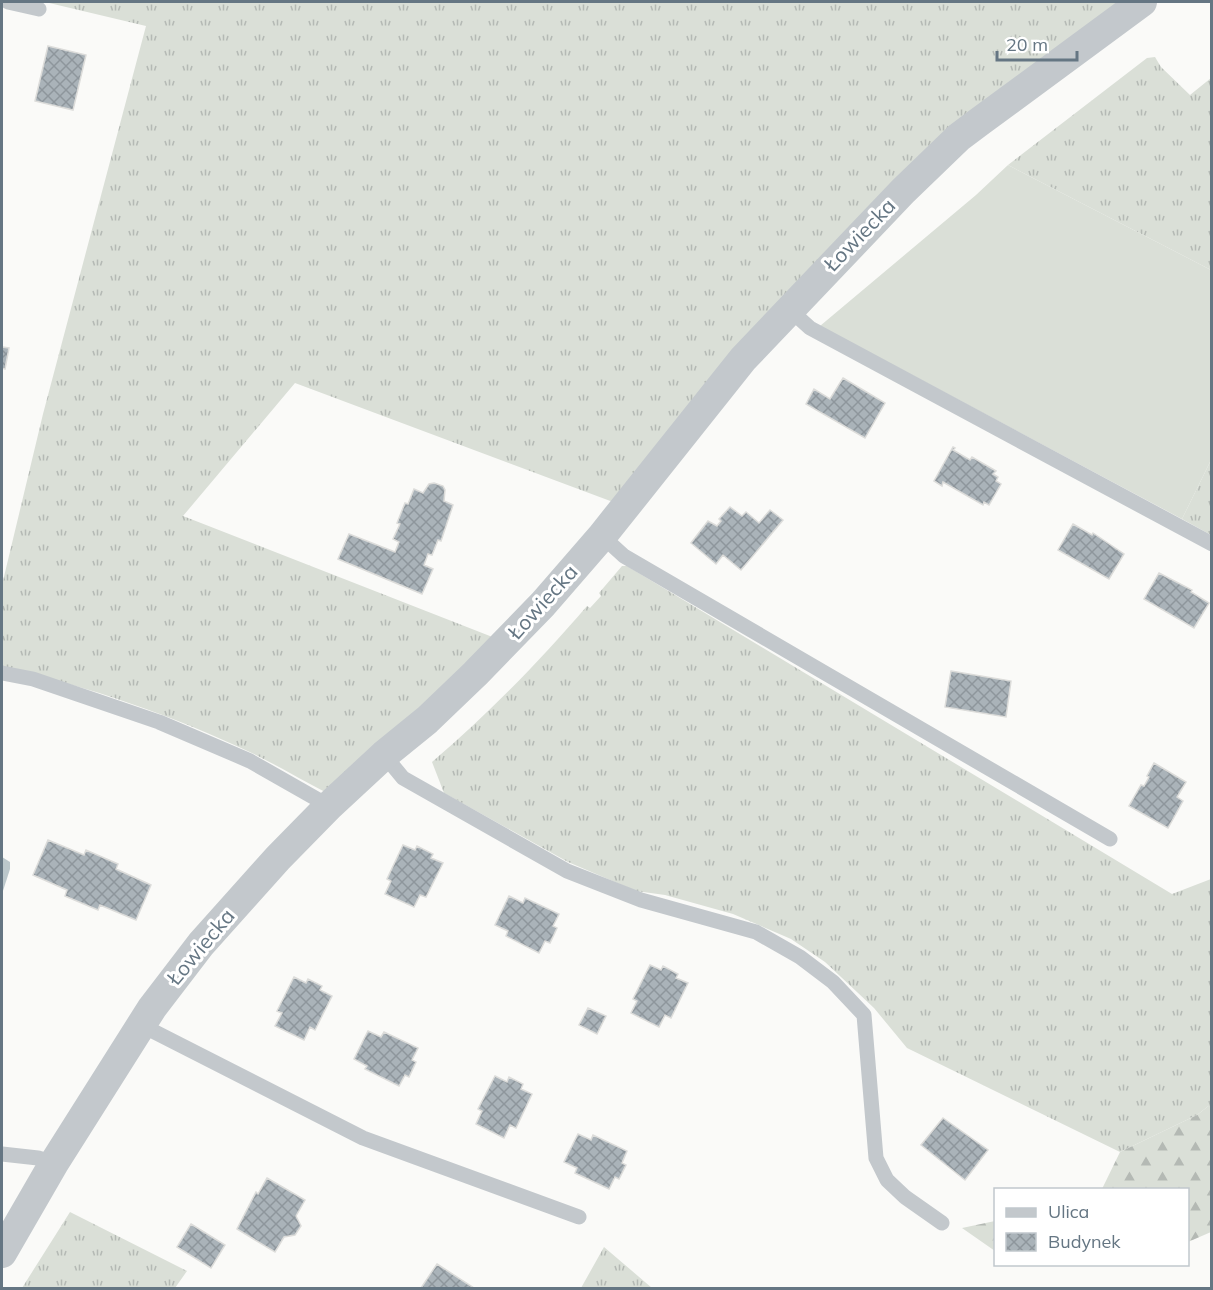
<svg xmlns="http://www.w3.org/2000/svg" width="1213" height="1290" font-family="Mulish,sans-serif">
<defs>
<pattern id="grass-tufts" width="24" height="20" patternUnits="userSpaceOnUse" patternTransform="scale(1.5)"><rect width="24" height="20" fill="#dadfd7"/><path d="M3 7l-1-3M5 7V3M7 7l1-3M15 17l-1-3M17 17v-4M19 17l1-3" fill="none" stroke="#b4b9b4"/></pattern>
<pattern id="forest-firs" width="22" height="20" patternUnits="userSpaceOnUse" patternTransform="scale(1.5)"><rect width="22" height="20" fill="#dadfd7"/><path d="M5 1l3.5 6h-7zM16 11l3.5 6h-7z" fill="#b4b9b4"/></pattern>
<pattern id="building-cross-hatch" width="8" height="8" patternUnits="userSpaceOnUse" patternTransform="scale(1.5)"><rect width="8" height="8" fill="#aab3b9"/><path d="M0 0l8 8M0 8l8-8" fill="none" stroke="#8e969c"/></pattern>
</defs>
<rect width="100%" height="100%" fill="#fafaf8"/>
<path fill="url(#grass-tufts)" d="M45 2H1126L995 99 613 502 295 383 183 516 495 638 327 793C302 780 278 766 254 754 174 716 88 686 2 667V585L43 414 146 26Z
M1155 57 1161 67 1190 95 1211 78V270L1008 165 1147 58Z
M1211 460V535L1182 519Z
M622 566H627L1172 894 1211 879V1104L1197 1115 1120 1152 907 1048 874 1008 825 962 791 939 733 914 665 895 636 891 568 862 444 793 432 762C490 712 537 664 587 606L590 608 601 596 599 593Z
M70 1212 187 1271 175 1288H22Z
M604 1247 652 1288H581Z"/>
<path fill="url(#forest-firs)" d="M1211 1104V1232L1188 1242V1190L1102 1189 1120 1152 1197 1115Z
M995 1221V1251L962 1228Z"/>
<path fill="#dadfd7" d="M1008 165 1211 270V460L1182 519 820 326 976 195Z"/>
<path fill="#bbc7cb" d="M2 857 10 862V869L2 894Z"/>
<path fill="url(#building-cross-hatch)" stroke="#dcdcda" stroke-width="1.5" d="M48 46 86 55 73 110 35 101Z
M2 347 9 348 5 369 2 368Z
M843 378 885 403 865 438 806 404 814 389 830 399Z
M953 447 955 448 953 450 970 460 972 457 996 471 993 474 998 477 996 481 1001 484 989 505 984 502 983 505 943 482 942 486 934 481Z
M434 483 443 486 445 490 444 501 453 505 441 541 438 540 432 555 428 554 424 565 433 569 422 594 338 559 349 534 395 552 399 542 393 539 400 524 397 523 405 503 408 504 414 489 423 493 429 484Z
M730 507 742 516 746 512 759 523 770 510 783 520 741 570 723 555 716 564 691 543 708 521 717 526 721 521 719 519Z
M1073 524 1092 535 1093 533 1124 554 1109 579 1058 550Z
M1159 573 1192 590 1191 592 1209 603 1194 628 1144 599Z
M951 671 1011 681 1006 717 945 707Z
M1154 763 1186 782 1177 797 1183 801 1168 828 1129 806 1141 785 1144 786 1149 777 1147 776Z
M48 840 84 855 86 850 118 864 116 869 151 885 136 920 100 905 98 910 65 896 67 890 33 875Z
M403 845 415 850 417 846 433 854 431 858 443 863 426 897 420 895 414 907 385 894 391 881 387 879Z
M509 896 523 903 525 898 559 914 553 926 557 928 550 943 545 941 539 953 506 936 508 931 495 925Z
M650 965 661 970 663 966 678 974 676 978 688 983 671 1018 665 1015 659 1027 631 1013 637 1001 633 999Z
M294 977 306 983 308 979 322 986 320 990 332 996 315 1030 310 1027 304 1040 275 1026 282 1013 277 1011Z
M588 1008 606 1016 597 1034 579 1025Z
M368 1031 381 1037 384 1032 418 1048 412 1060 416 1062 409 1077 405 1075 399 1086 365 1069 367 1066 354 1059Z
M495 1076 507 1082 509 1077 523 1084 521 1089 532 1094 516 1128 510 1125 504 1138 476 1124 482 1111 478 1109Z
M943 1118 988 1150 965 1180 921 1145Z
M578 1134 591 1140 593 1135 627 1151 622 1163 626 1165 619 1179 615 1177 609 1189 575 1173 577 1168 564 1162Z
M267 1178 305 1200 296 1216 301 1226 295 1235 284 1237 275 1252 237 1229 256 1192 258 1194Z
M191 1224 225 1245 211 1268 177 1247Z
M437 1264 474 1288H421Z"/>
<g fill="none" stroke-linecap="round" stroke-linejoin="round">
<path stroke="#c3c8cc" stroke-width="15" d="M8 2 39 9
M789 309 810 328 1212 544
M602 536 624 556 636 563 1110 839
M2 673 33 679 159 722 250 761 329 806
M384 755 403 778 567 871 641 900 756 932 800 957 833 982 864 1015 876 1158 887 1180 905 1197 942 1223
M141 1025 363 1138 579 1217
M2 1154 38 1158 54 1163"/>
<path stroke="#c3c8cc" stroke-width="30" d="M2 1253 54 1163 152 1008 201 944 278 858 329 806 384 755 427 720 475 674 543 604 602 536 743 359 903 191 959 137 979 122 1142 2"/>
</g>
<g text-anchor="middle" stroke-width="6" stroke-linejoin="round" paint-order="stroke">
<g font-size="21" fill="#657683" stroke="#fff">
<text transform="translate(860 235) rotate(-46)" y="7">Łowiecka</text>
<text transform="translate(543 602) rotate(-48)" y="7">Łowiecka</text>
<text transform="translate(201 947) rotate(-50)" y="7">Łowiecka</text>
</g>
</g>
<rect width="1213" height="1290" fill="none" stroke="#657683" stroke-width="6"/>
<rect x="994" y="1188" width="195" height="78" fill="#ffffff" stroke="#c1c8cd" stroke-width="1.5"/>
<rect x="1006" y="1208" width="30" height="9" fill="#c3c8cc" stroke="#c1c8cd" stroke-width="1.5"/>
<text x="1048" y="1218" font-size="18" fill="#657683">Ulica</text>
<rect x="1006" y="1233" width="30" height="18" fill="url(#building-cross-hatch)" stroke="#c1c8cd" stroke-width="1.5"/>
<text x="1048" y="1248" font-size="18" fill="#657683">Budynek</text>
<path d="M997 51v9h80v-9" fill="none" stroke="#657683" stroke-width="3"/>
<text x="1006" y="51" font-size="18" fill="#657683" stroke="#ffffff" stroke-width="4.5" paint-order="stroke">20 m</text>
</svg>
